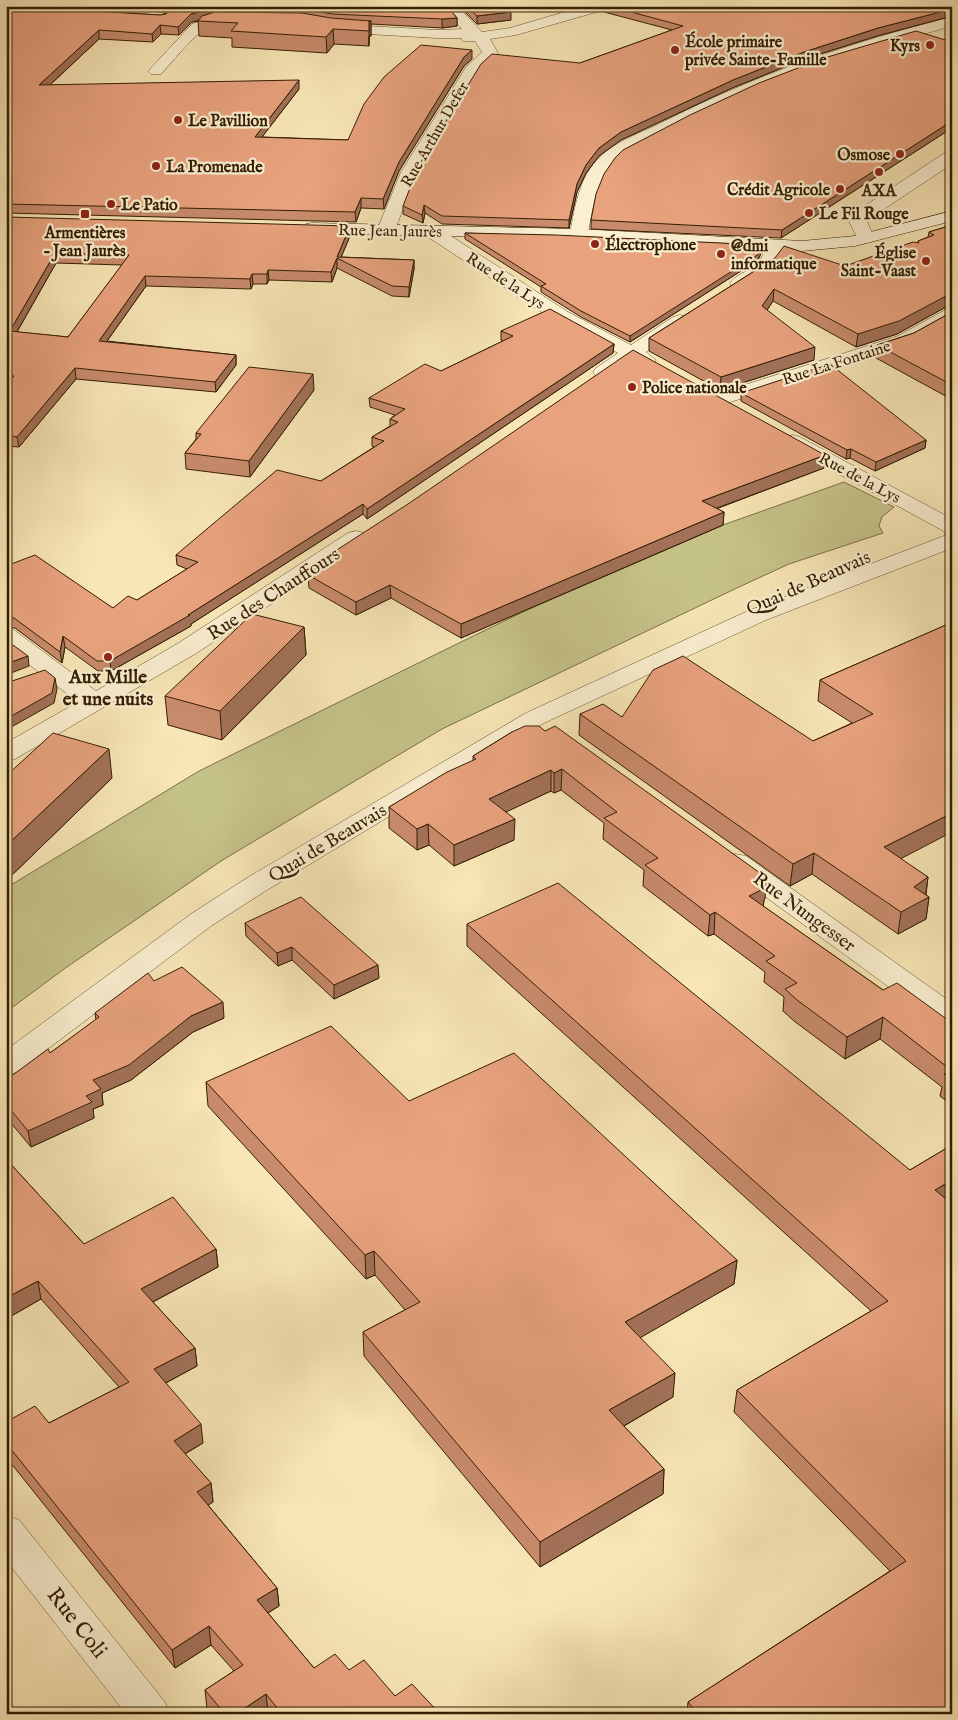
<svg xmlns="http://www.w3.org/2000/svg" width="958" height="1720" font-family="'IM FELL English',serif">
<rect width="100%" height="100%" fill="#f8e6b6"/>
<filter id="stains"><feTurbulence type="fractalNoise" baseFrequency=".004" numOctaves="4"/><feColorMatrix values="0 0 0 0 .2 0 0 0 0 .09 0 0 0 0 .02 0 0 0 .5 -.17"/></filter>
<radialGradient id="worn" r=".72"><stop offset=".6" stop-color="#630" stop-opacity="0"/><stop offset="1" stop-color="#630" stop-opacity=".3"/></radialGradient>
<path fill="#c5c288" stroke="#7c7045" d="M844 482 894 507 882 517 879 526 883 533 789 564 739 587 442 729 221 861 64 969 6 1012V888L199 771 465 640 527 610 723 525Z"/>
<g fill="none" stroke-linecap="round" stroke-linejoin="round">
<defs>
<path id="minor" d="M447 6H457L482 32 510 28 585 6H609L607 9 516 35 490 39 498 53 480 70 417 172 395 230 392 234 386 235 380 234 377 230 401 172 466 67 482 52 475 41H463L461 38H437L333 32 328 31 326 28 328 25 333 24 437 30 462 29 449 16 445 9Z
M952 17V26C903 40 853 53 805 70 741 93 681 124 622 157 597 176 593 204 588 234L585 238 579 239 573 238 570 234C575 207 579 177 600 157 616 141 643 132 663 122 755 75 852 42 952 17Z
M210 18 240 19 242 22 240 25C231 27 222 25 213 26 197 29 173 62 161 74H151L148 71 151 68 192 24Z
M952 151V164L869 219 867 221 874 238 871 242 865 243 859 242 849 221 857 211 946 152Z
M431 226 437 227 568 312 631 345 673 317 680 315 687 317 690 321 687 325 646 352 656 360 653 364 646 366 633 361C621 369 610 380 596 376L593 372 596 368 618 353 554 320 425 235 422 231 425 227Z
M774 240 780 241 783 245C779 265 754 292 732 287L730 283C737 273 752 271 760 260 764 255 764 247 768 241Z
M952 308V322L912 344 724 404 717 406 710 404 707 400 710 396 898 336 945 310Z
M793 435 800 437 952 519V548L766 620 544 723 267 890 211 926 17 1072 6 1075V1050L191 914 247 878 526 713 750 610 949 534 786 445 782 441 786 437Z
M356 531 364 533 367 538 364 543 195 654 15 759 6 762V743L78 702 6 647V628L14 630 96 691 177 644 348 533Z
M736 854 746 856 952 1003V1028L941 1025 726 868 722 862 726 856Z
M6 1515 19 1520 164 1701 170 1714H126L6 1560Z"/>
<path id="secondary" d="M952 211V221L855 246 802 251 579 239 312 233 306 232 303 228 306 224 312 223 579 229 802 241 855 236Z"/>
</defs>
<use href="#minor" stroke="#65502f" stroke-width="1"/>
<use href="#secondary" stroke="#341e02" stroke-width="1"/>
<use href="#minor" fill="#faefd0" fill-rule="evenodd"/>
<use href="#secondary" fill="#faefd0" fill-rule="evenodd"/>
</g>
<path fill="#c88b6c" stroke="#341e02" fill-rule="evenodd" d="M6 6 160 15 166 14 161 12 77 6H447L457 18V26L442 28 371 24V36H369V46L334 44 327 53 232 47V38L199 36 198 21 192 22 179 35 161 34 153 42 99 39 50 85 299 89 262 137 348 140 472 59 464 66 399 171 384 209 361 208 356 222 6 213Z
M459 6H501L511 20 477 24Z
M604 6H952V16L877 36 804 59 732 88 621 140 599 156 586 173 577 192 569 228 442 224 425 213 423 223 403 214V206L580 63 672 30 604 12Z
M952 42V128L781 238 591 229V220Z
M6 217 350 236 341 257 414 260V269L409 297 392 296 337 268 332 282 269 280 267 284H253L251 289 146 286 107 341 236 355V365L216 392 76 379 19 447 6 446ZM56 263 122 265 68 337 17 332Z
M952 225V307L944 308 897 334 856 347 773 301 767 310 814 360 720 390 649 351V338L775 258 845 266 918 243V241L928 237 929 232Z
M465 233 762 245V251L758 260 630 342 581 317 541 292V287L465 239Z
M952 312V398L951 399 876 358 877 345 914 333Z
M501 331 614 344 613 353 367 519 363 514 191 624V626L111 671H98L65 647 62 663 15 628 6 627V566L113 608 137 600 187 569 177 565 176 555 321 481 374 447 372 446V437L390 426V419L395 415 370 407 369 398 441 371 503 341 501 340Z
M314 390 250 477 186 469 185 453 196 439V433Z
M741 393 926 440 925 448 875 471 850 458 846 459 741 401Z
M825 455 824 468 716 509 724 512 723 525 461 638 391 598 356 615 309 588 308 575Z
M946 625 900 859 928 877 926 895 929 897 926 919 898 934 812 874 790 886 579 735 580 714 622 717 813 741 852 723 818 701 820 680Z
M304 627 306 655 222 740 168 725 165 696Z
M512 732 765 899 764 900 763 906 883 990 952 1023V1105L940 1096 942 1087 880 1039 845 1059 794 1021 783 1011 784 997 764 982 765 972 714 934 708 936 643 886 644 870 603 839 604 823 561 790 554 793 551 791 505 812 514 840 454 866 429 845 417 850 389 828V807L473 761V756Z
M6 776 112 778 10 877 6 876Z
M245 923 379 978 334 999 292 960 278 966 246 936Z
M467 924 910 1170 952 1145V1200L949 1202 952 1714H687L688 1702 890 1571 734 1412 737 1390 871 1311 467 946Z
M154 981 224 1018 193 1032 131 1080 102 1093 103 1105 93 1109 94 1118 31 1147 6 1117V1080L50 1053 96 1020 95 1013Z
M206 1082 409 1101 737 1260 734 1284 640 1337 673 1397 624 1426 664 1469 663 1494 540 1567 364 1356 363 1332 405 1310 375 1275 366 1279 208 1106Z
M6 1159 84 1244 216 1249 218 1267 153 1302 195 1348 197 1366 166 1383 203 1443 185 1454 211 1483 213 1502 208 1505 277 1588 279 1606 268 1613 314 1668 349 1670 395 1696 440 1714H269L268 1712 266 1714H212L207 1708 205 1690 234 1671 211 1645 175 1668 6 1457V1422L49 1423 119 1387 41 1299 6 1319Z"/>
<path fill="#a27158" stroke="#341e02" d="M215 8 216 16 192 22 179 35 178 27 191 14Z
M952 9V16L877 36 804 59 732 88 621 140 599 156 586 173 577 192 569 228V220L577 184 586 165 599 148 621 132 733 80 804 52 878 28Z
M511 12V20L477 24V16Z
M457 18V26L442 28V19Z
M369 21H371V36H369V46Z
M160 25 161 34 153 42 152 34Z
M333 29 334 44 327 53 326 37Z
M99 30V39L40 94 39 85Z
M472 50V59L464 66 399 171 384 209 383 199 399 162 464 57Z
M299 80V89L255 146V137Z
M952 121V128L781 238 782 230Z
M361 198V208L356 222 355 212Z
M424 205 425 213 423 223 422 215Z
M350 226V236L340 260 337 257Z
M762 245V251L758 260 630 342V336Z
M55 253 56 263 11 342 10 331Z
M337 258V268L332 282 331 272Z
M414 260V269L409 297V287Z
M268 270 269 280 267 284V274Z
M252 274 253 284 251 289 250 279Z
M145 276 146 286 100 351 99 341Z
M774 289 773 301 761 319 762 306Z
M952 294V307L944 308 897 334 856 347 858 334 946 296Z
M614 344 613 353 367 519V509Z
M815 347 814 360 720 390 721 377Z
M236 355V365L216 392 215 382Z
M75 368 76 379 19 447 17 437Z
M313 374 314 390 250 477 249 461Z
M926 440 925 448 875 471 876 462Z
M851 449 850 458 846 459 847 450Z
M825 455 824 468 701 514 702 501Z
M363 504V514L191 624V626L111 671 110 661 188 615Z
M724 512 723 525 461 638V624Z
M390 585 391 598 356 615V602Z
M304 627 306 655 222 740 220 711Z
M63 636 65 647 62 663 60 652Z
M28 656 29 666 6 675V664Z
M55 678 57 689 54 703 6 730V719Z
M109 749 112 778 10 877 6 846Z
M562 769 561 790 554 793V773Z
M551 770V791L489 820V799Z
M952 813V832L881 869 884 847Z
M515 819 514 840 454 866V845Z
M428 824 429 845 417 850V829Z
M814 853 812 874 790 886 793 864Z
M928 877 925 899 929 897 926 919 898 934 901 912 914 887Z
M767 878 765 899 764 900 763 909 749 896 757 883Z
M715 912 714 934 708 936 710 915Z
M292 947V960L278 966 277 953Z
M378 965 379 978 334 999V985Z
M223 1002 224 1018 193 1032 131 1080 102 1093 103 1105 93 1109 94 1118 31 1147 28 1131 86 1096 93 1080 191 1016Z
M883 1017 880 1039 845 1059 847 1037Z
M952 1180V1200L932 1213 935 1190Z
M216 1249 218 1267 143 1307 141 1289Z
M374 1251 375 1275 366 1279 365 1255Z
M737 1260 734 1284 624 1347 625 1322Z
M38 1281 41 1299 6 1319V1298Z
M195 1348 197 1366 156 1388 154 1369Z
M675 1373 673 1397 608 1435 609 1410Z
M201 1424 203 1443 176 1459 174 1441Z
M664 1469 663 1494 540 1567V1542Z
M211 1483 213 1502 199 1511 197 1492Z
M277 1588 279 1606 258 1619 257 1600Z
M209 1626 211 1645 175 1668 172 1650Z
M266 1694 268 1712 266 1714H236Z"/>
<path fill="#e8a27e" stroke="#341e02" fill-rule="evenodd" d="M6 6 160 15 166 14 169 11 167 6H447L457 18 442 19 332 14 303 9 215 8 191 14 178 27 160 25 152 34 99 30 39 85 299 80 255 137 348 140 364 104 384 77 421 45 472 50 464 57 399 162 383 199 361 198 355 212 6 204Z
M467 6H501L511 12 477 16Z
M609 6H952V9L878 28 804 52 733 80 621 132 599 148 586 165 577 184 569 220 442 216 424 205 422 215 403 206 419 165 481 64 492 54 580 63 683 26Z
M215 12 302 13 331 18 371 21H369V31L333 29 326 37 231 31 238 23 198 21 202 16Z
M916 31 952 42V121L782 230 591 220 596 194 604 174 615 158 623 150 690 115 759 83 824 58Z
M6 217 350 226 337 257 414 260 409 287 392 286 337 258 331 272 268 270 267 274H252L250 279 145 276 99 341 236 355 215 382 75 368 17 437 6 435V385L14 376 6 375ZM55 253 129 255 68 337 10 331Z
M952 225V294L946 296 899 321 858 334 774 289 762 306 815 347 721 377 649 338 775 258 784 246 845 266 913 242 919 243 918 241 934 235 929 232Z
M465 233 556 235 762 245 759 254 630 336 581 311 541 286 546 284Z
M550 309 614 344 367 509 363 504 188 615H190L110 661H97L63 636 60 652 14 618 6 617V566L35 555 113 608 128 596 137 600 198 562 176 555 277 470 321 481 384 441 372 437 398 422 390 419 405 409 369 398 425 364 441 371 513 336 501 331Z
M952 312V385L877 345 914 333Z
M633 350 825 455 702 501 724 512 461 624 390 585 356 602 308 575 329 555 408 504Z
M830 364 926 440 876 462 851 449 847 450 741 393Z
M249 367 313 374 249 461 185 453 201 434 196 433Z
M252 614 304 627 220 711 165 696Z
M952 624V813L884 847 928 877 914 887 929 897 901 912 814 853 793 864 580 714 603 704 622 717 653 670 683 656 813 741 873 714 820 680 946 625Z
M6 640 28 656 6 664Z
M45 670 55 678 52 693 6 719V683Z
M525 726H539L545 731 555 726 767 878 757 883 765 888 749 896 883 990 897 983 952 1023V1080L944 1074 951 1070 883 1017 847 1037 797 1000 785 989 797 983 766 961 775 956 715 912 710 915 645 865 658 858 604 818 617 812 562 769 554 773 551 770 489 799 515 819 454 845 428 824 417 829 389 807 447 772 476 759 473 756 512 732Z
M53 733 109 749 6 846V776Z
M558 883 910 1170 952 1145V1180L935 1190 952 1204V1714H698L688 1702 906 1561 737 1390 888 1301 467 924Z
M301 897 378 965 334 985 292 947 277 953 245 923Z
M182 967 223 1002 191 1016 129 1065 93 1080 101 1089 86 1096 92 1102 28 1131 6 1104V1080L48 1049 50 1053 99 1017 95 1013 148 973 154 981Z
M331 1026 409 1101 514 1053 737 1260 625 1322 675 1373 609 1410 664 1469 540 1542 363 1332 420 1302 374 1251 365 1255 206 1082Z
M6 1159 84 1244 173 1197 216 1249 141 1289 195 1348 154 1369 201 1424 174 1441 211 1483 197 1492 277 1588 257 1600 314 1668 335 1654 349 1670 364 1660 395 1696 412 1684 440 1714H282L266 1694 236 1714H225L205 1690 243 1665 209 1626 172 1650 6 1443V1422L35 1406 49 1423 129 1382 38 1281 6 1298Z"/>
<g fill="#8f2418" stroke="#faefd0" stroke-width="2">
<circle cx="930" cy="45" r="5"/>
<circle cx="675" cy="50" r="5"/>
<circle cx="178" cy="120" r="5"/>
<circle cx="900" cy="154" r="5"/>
<circle cx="156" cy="166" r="5"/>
<circle cx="879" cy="172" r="5"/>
<circle cx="840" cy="189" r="5"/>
<circle cx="111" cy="204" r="5"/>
<circle cx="809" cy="213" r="5"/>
<rect x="80" y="209" width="10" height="10" rx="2.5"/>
<circle cx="595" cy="244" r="5"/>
<circle cx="721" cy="254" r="5"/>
<circle cx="926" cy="261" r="5"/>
<circle cx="632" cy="387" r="5"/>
<circle cx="108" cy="657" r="5"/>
</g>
<g text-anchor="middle" stroke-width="4.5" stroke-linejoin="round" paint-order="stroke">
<g font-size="16" font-weight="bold" fill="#341e02" stroke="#faefd0" text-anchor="start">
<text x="685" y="47">École primaire<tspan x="685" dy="18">privée Sainte-Famille</tspan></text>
<text x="920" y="51" text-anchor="end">Kyrs</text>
<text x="188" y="126">Le Pavillion</text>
<text x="890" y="160" text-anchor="end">Osmose</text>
<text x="166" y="172">La Promenade</text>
<text x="830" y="195" text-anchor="end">Crédit Agricole</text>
<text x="879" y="196" text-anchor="middle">AXA</text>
<text x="121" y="210">Le Patio</text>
<text x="819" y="219">Le Fil Rouge</text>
<text x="85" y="238" text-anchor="middle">Armentières<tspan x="85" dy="18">– Jean Jaurès</tspan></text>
<text x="605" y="250">Électrophone</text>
<text x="731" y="251">@dmi<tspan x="731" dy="18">informatique</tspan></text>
<text x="916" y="258" text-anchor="end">Église<tspan x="916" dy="18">Saint-Vaast</tspan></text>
<text x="642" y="393">Police nationale</text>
</g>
<g font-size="16" fill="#341e02" stroke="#faefd0">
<text transform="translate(434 134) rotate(-60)" y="6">Rue Arthur Defer</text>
<text transform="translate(390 230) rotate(1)" y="6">Rue Jean Jaurès</text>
<text transform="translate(506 280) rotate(33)" y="6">Rue de la Lys</text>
<text transform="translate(836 362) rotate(-18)" y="6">Rue La Fontaine</text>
<text transform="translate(860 477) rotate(28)" y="6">Rue de la Lys</text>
</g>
<g font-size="19" fill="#341e02" stroke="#faefd0">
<text transform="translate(808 582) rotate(-24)" y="7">Quai de Beauvais</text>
<text transform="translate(273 593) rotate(-33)" y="7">Rue des Chauffours</text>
<text transform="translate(327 842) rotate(-31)" y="7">Quai de Beauvais</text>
<text transform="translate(805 911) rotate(36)" y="7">Rue Nungesser</text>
</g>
<g font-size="19" font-weight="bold" fill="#341e02" stroke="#faefd0">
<text x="108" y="683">Aux Mille<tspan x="108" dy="22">et une nuits</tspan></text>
</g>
<g font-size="22" fill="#341e02" stroke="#faefd0">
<text transform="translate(78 1622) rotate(52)" y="8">Rue Coli</text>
</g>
</g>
<rect width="958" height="1720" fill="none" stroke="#f8e6b6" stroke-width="25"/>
<rect x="8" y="8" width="943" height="1705" fill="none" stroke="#341e02" stroke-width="2.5"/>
<rect x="12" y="12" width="933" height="1695" fill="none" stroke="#341e02"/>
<rect width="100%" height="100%" filter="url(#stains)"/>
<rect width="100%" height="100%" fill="url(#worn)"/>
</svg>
